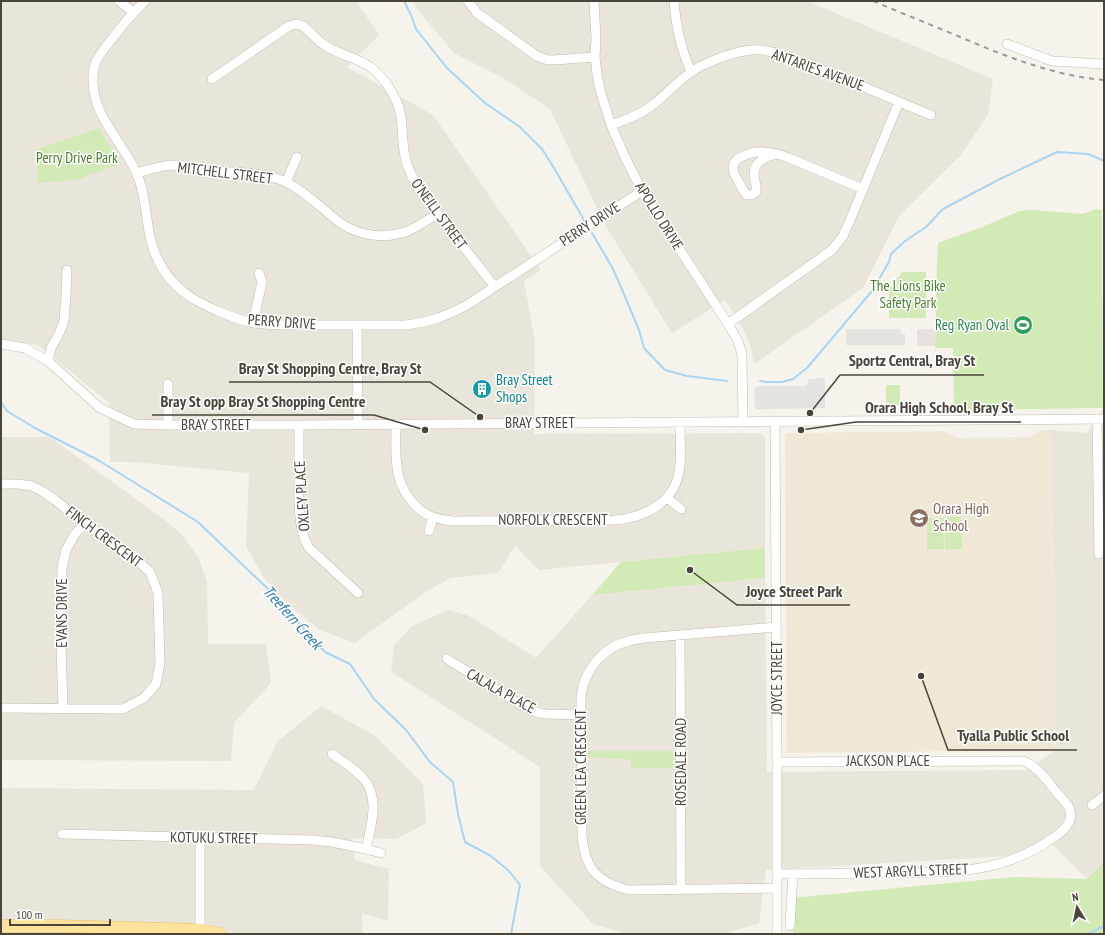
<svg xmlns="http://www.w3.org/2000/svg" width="1105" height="935" font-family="'PT Sans Narrow',sans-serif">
<rect width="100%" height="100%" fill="#f6f3ec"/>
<path fill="#eae5da" d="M1 1H356L379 35 347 67 433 115 541 270 524 281 535 343 534 434 758 433 765 437V548L539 570 515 546 498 573 451 578 425 592 355 643 320 630 291 607 264 578 246 546 249 473 132 462H110L109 403 38 345 1 341Z
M412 1H807L993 79 988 115 961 155 899 216 863 288 754 364 750 345 743 329 725 300 672 333 605 225 550 109 503 78 454 53 417 9Z
M1102 298H1104V862L1087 879 1053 845 1008 856 766 870 759 923 723 934H626L593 924 540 866V767L391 672 394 645 412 626 449 610 469 616 536 658 592 595 765 578 767 772 1026 770 1056 750 1055 598 1050 430 1087 433 1103 408Z
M1 437H50L165 520 184 537 199 559 207 582 208 644H266L271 683 234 723 231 761 1 760Z
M321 706 374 735 423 784 426 823 397 839 352 838 355 860 389 869 388 921 362 913 363 934H1V788L254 790 277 742Z"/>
<path fill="#efe8d6" d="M1041 430H1050L1055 598 1056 750 787 753 785 435 788 433 944 431 957 438 1029 437Z"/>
<path fill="#d2eab5" d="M99 128 120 164 75 180 38 183 35 150Z
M1096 209 1102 210V298L1103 408 954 410 953 348H935L937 262 938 243 982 227 1020 211 1032 210 1070 213 1080 214 1086 213Z
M902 272H926V318H889V290Z
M886 385H900V405H886Z
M945 517H961L962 549H945Z
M927 518H943L944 549H927Z
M765 548V578L592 595 621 562Z
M588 751H674L675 768H631V760L607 758 588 757Z
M1104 862V934H793L791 898 1014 877 1087 879Z"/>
<path fill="#e5e3e0" d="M846 329H901V334H905V345H846Z
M917 329H935V346H917Z
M825 378V408L757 409 755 407 754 390 758 386H805L808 384V379Z"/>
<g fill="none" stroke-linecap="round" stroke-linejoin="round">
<path stroke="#a9d4f2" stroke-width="2" d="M404 1 411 15 416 29 447 68 485 103 520 127 542 149 554 168 584 220
M592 233 612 267 621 287 639 330 644 348 665 370 687 376 727 381
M760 381 767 382H782L793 379 807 368 872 291 889 262 891 254 905 241 926 227 943 209 998 180 1057 152 1088 154 1104 161
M1 402 7 411 35 428 98 460 198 522 268 589 325 652 350 664 374 699 406 730 430 762 453 782 458 814 465 842 491 856 509 871 520 885 511 934
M1088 934 1104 926"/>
<defs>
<path id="minor" d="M119 1 133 12
M145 1C134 12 124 23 115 35 109 43 101 51 97 60 95 64 93 72 93 77 91 114 122 141 136 172 149 200 144 233 158 260 165 275 178 289 192 298 207 307 236 320 254 323 275 326 296 325 317 325 346 325 376 325 405 325 431 322 444 317 467 305L642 191
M468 1 477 13 537 56 548 60H554L595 57
M594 1 596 39 595 57 597 74 600 90 611 125 624 155 642 191 728 324 738 341 742 354 743 422
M674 1C676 26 680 48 691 71
M1007 44 1052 61 1104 64
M212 79 286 28C303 16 310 36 323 44 338 55 357 57 372 68 386 80 398 98 401 117 403 130 402 143 405 156 407 168 413 179 419 190L495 287
M611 125C626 120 642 114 654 104 670 91 683 75 701 66 718 58 743 48 762 50 777 52 791 59 805 64 848 79 889 98 931 115
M777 154C766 156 753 162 754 176 755 182 757 186 756 192L752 195H747C743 191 740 185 737 179 735 176 733 172 733 167 734 156 755 151 764 152 773 152 781 155 789 158L863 189
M136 173C148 170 160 166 172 165 187 165 202 170 217 171 240 173 264 172 286 182 304 191 318 205 334 218 353 235 381 240 405 232 417 228 427 220 437 214
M286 182 297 157
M253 323 262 282 259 273
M728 324 832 250 843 236 851 218 899 102
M357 325 358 424
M1 344 25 348 48 361 100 408 134 424 168 425H299L1104 419
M48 361 51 348 59 334 64 321 66 295 67 270
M1097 419 1099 554
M775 422 777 762V934
M396 424C396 438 395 453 397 467 399 487 413 510 433 517 439 519 445 520 451 521L615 520C648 517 677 501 680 465 681 451 680 436 680 422
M168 425V384
M299 425C299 442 299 458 299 475 299 498 297 528 309 548L358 593
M1 484H18L32 486 42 491 55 500 85 524 137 560 150 572 158 593 160 663 156 684 144 698 123 709 1 708
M667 498 681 509
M429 531 433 517
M776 627 644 638C639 639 634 639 629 641 603 647 584 670 581 696 581 702 581 709 581 715L582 836C585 869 597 882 629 890L777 888
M680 635 681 889
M447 659 520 704 536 712 545 714 581 715
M63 709 61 645 62 568 66 550 75 534 85 524
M777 762 1023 761C1038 766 1048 782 1058 794 1061 798 1067 803 1069 808 1075 821 1062 832 1053 838 1001 875 948 872 887 873 851 873 814 874 778 874
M1092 805 1104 796
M62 834 313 840 332 842 366 849C371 825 381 797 362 777 354 768 342 761 332 754
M200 837V930
M366 849 381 853
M790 926 793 874"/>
<path id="major" d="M1 926H58L200 930 220 934"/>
</defs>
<use href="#minor" stroke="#c2bbae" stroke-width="10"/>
<use href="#major" stroke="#e6c16a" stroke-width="13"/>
<use href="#minor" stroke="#fff" stroke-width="9"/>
<use href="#major" stroke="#ffe39c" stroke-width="12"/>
<path stroke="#9a9a9a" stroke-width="2" stroke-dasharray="5 5" stroke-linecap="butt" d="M873 1C906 15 939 28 972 42 1015 60 1058 76 1104 80"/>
</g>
<defs>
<symbol id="stadium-disc" viewBox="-11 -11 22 22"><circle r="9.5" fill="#2e9e5b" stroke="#fff"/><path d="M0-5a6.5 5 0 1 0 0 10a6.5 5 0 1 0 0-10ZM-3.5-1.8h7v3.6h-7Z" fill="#fff"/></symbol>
<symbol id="building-disc" viewBox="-11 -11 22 22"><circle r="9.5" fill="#0f9aa8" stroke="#fff"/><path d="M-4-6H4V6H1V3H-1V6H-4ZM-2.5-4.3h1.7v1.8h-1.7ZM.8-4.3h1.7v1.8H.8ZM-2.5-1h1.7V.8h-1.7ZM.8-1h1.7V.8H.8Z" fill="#fff"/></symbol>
<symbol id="school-disc" viewBox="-11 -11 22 22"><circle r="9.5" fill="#8d6e63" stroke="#fff"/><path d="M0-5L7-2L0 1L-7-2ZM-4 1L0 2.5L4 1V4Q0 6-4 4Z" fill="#fff"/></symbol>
</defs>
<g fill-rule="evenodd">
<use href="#stadium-disc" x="1012" y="314" width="22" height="22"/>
<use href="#building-disc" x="471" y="378" width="22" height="22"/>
<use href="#school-disc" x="908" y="507" width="22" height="22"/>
</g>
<g text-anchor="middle" stroke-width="3" stroke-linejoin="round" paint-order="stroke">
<g font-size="15" fill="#4b4439" stroke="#fff">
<text transform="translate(818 70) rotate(20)" y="5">ANTARIES AVENUE</text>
<text transform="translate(225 173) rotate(7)" y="5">MITCHELL STREET</text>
<text transform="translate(439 214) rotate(54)" y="5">O'NEILL STREET</text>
<text transform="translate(659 216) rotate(58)" y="5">APOLLO DRIVE</text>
<text transform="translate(590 224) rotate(-33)" y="5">PERRY DRIVE</text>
<text transform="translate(282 322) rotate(4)" y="5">PERRY DRIVE</text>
<text x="540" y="428">BRAY STREET</text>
<text x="216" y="430">BRAY STREET</text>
<text transform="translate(302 496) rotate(-94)" y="5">OXLEY PLACE</text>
<text x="553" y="525">NORFOLK CRESCENT</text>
<text transform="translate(104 537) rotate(37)" y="5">FINCH CRESCENT</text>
<text transform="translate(62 613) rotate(-90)" y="5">EVANS DRIVE</text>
<text transform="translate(777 678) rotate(-90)" y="5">JOYCE STREET</text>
<text transform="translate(501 691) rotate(29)" y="5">CALALA PLACE</text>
<text x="888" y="766">JACKSON PLACE</text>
<text transform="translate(681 762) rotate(-90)" y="5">ROSEDALE ROAD</text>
<text transform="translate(581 767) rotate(-90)" y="5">GREEN LEA CRESCENT</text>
<text transform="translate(214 838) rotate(1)" y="5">KOTUKU STREET</text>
<text transform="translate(911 871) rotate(-2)" y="5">WEST ARGYLL STREET</text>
</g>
<g font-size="15" fill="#4a7f2a" stroke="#fff">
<text x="77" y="163">Perry Drive Park</text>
<text x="908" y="291">The Lions Bike<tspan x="908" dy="17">Safety Park</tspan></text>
</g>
<g font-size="15" fill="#27864d" stroke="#fff" text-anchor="end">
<text x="1009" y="330">Reg Ryan Oval</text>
</g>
<g font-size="15" fill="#0d838f" stroke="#fff" text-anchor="start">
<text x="496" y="385">Bray Street<tspan x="496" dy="17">Shops</tspan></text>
</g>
<g font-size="15" fill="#785e54" stroke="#fff" text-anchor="start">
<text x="933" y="514">Orara High<tspan x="933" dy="17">School</tspan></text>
</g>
<g font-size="16" font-style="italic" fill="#2e7ab2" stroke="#fff">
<text transform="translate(293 617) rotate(48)" y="6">Treefern Creek</text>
</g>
</g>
<path fill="none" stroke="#4b4439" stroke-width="1.5" d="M810 413L840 375H984M480 417L430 382H229M425 430L374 415H152M801 430L856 422H1021M690 570L737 605H850M921 676L948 750H1077"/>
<g fill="#4b4439" stroke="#fff" stroke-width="1.5">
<circle cx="810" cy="413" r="4"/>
<circle cx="480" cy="417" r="4"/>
<circle cx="425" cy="430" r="4"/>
<circle cx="801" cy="430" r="4"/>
<circle cx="690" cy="570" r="4"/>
<circle cx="921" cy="676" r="4"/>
</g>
<g font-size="16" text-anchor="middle" font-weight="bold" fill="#4b4439" stroke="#fff" stroke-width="3" stroke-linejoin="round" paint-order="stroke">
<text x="912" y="366">Sportz Central, Bray St</text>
<text x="330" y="374">Bray St Shopping Centre, Bray St</text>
<text x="263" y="407">Bray St opp Bray St Shopping Centre</text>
<text x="939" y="413">Orara High School, Bray St</text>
<text x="794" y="597">Joyce Street Park</text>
<text x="1013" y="741">Tyalla Public School</text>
</g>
<rect width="1105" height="935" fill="none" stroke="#4b4439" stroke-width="4"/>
<g transform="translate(1077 907) rotate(350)" stroke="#ffffff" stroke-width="3" paint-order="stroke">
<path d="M0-3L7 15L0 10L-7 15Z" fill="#4b4439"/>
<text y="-6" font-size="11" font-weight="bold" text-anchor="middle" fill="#4b4439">N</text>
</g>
<path d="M10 919v6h100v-6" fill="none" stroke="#4b4439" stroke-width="2"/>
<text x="16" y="919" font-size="12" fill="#4b4439" stroke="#ffffff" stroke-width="3" paint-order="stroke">100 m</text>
</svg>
